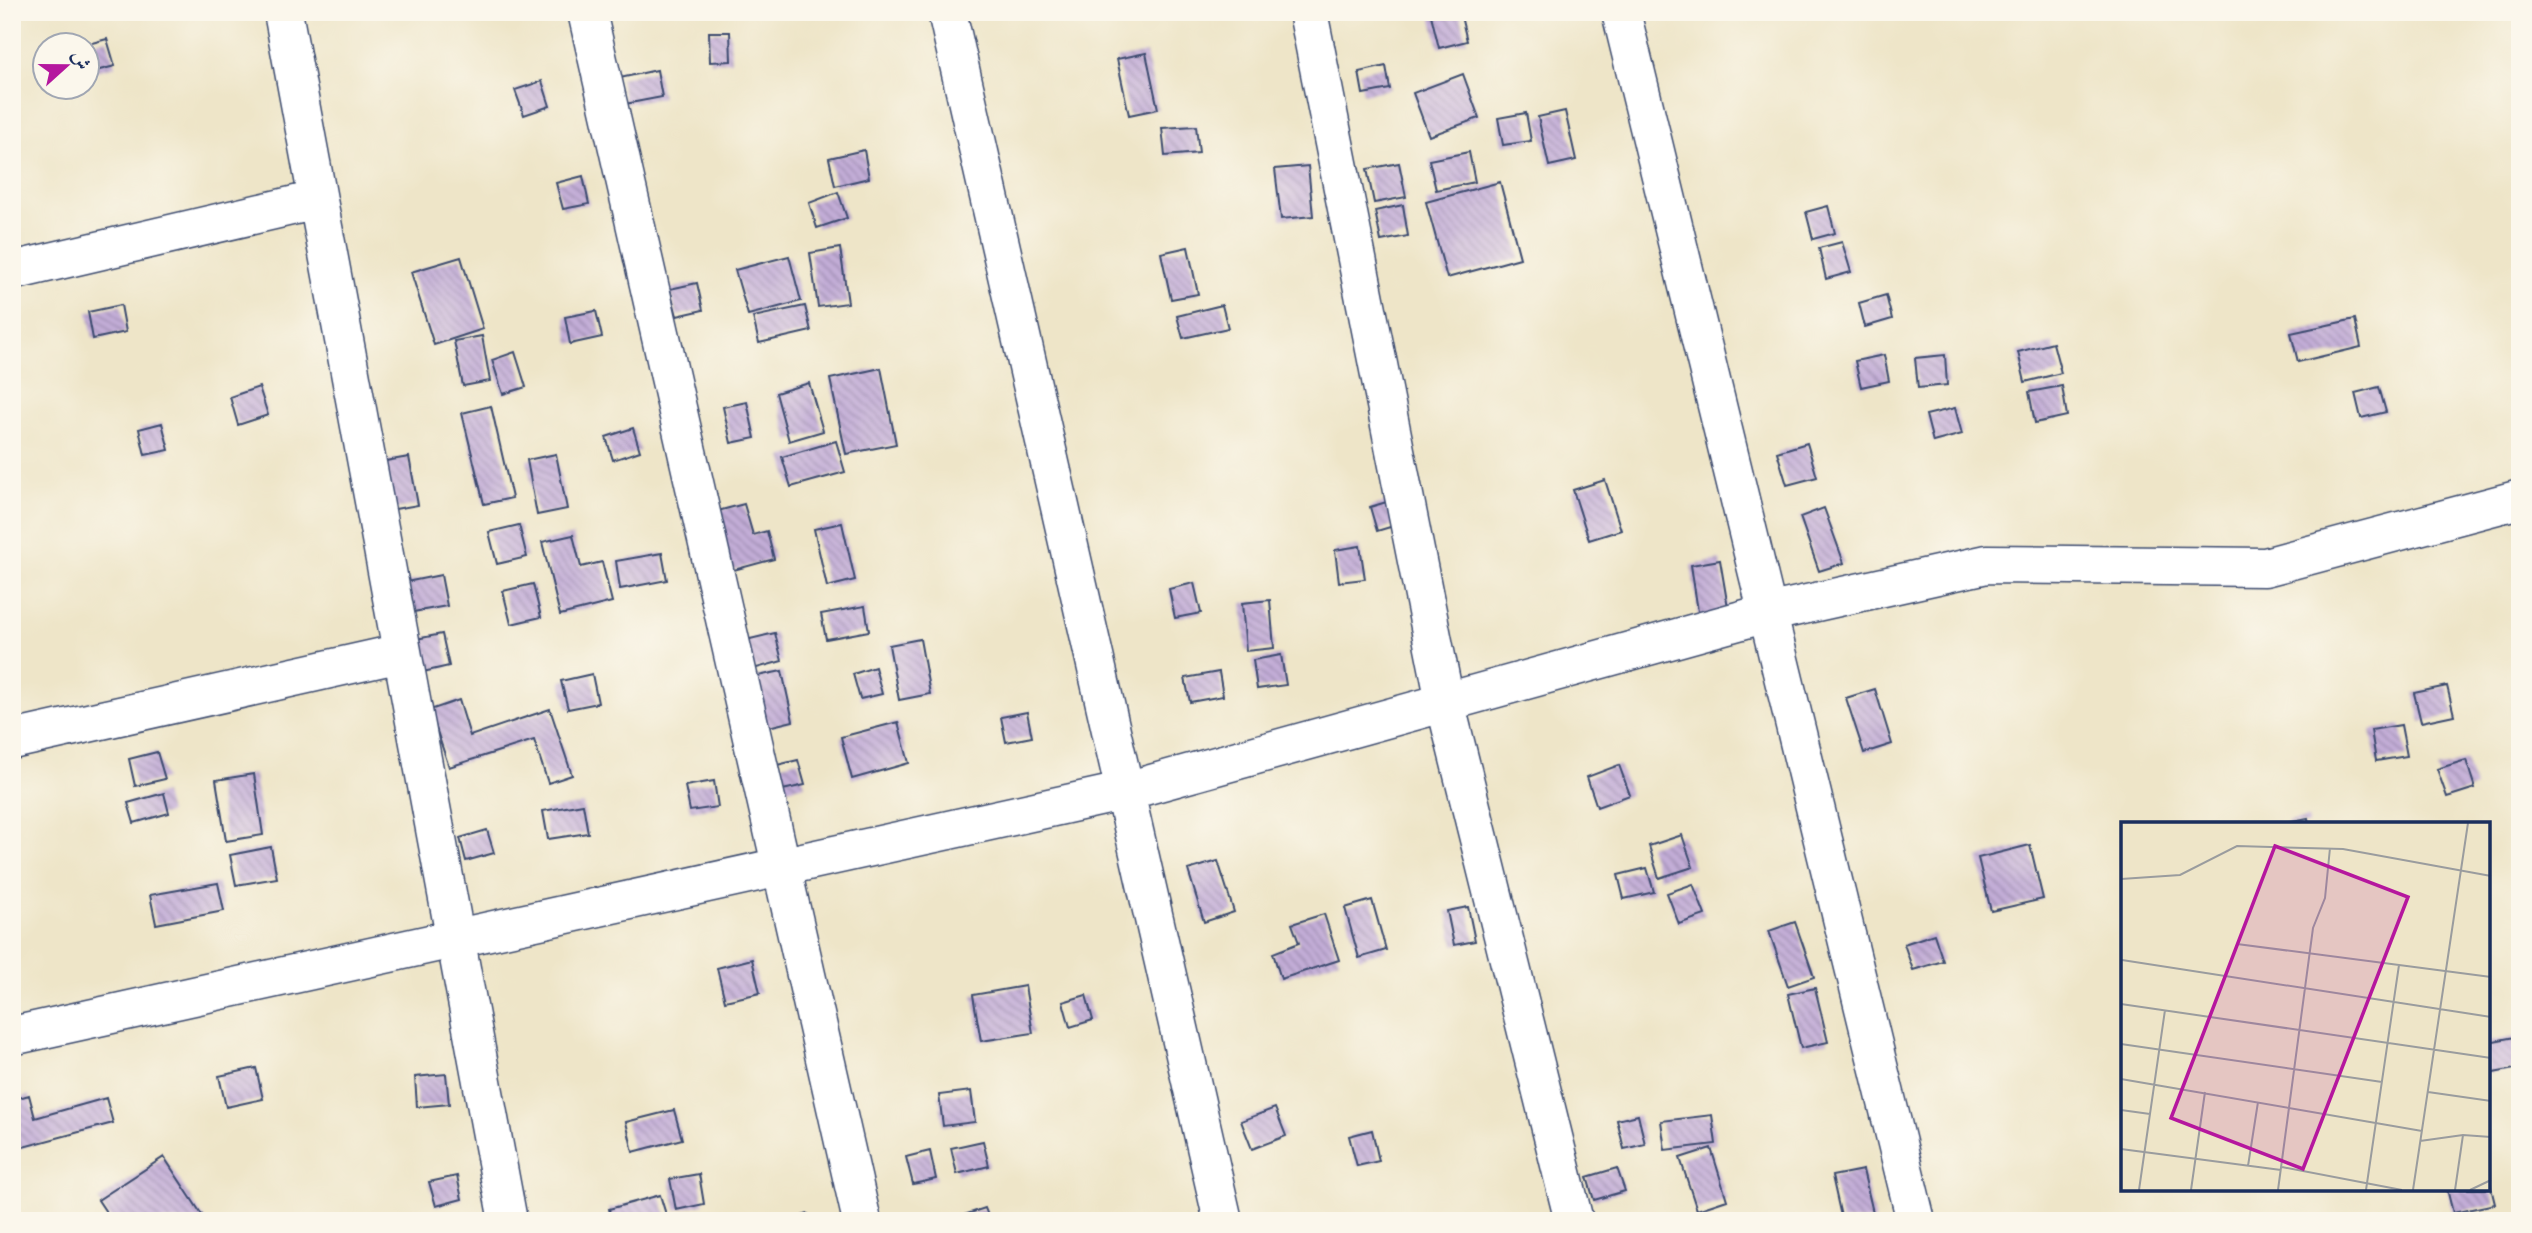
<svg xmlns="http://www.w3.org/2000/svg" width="2532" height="1233" font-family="'IM FELL Great Primer',Amiri,serif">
<defs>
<pattern id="building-back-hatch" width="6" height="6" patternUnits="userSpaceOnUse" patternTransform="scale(1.75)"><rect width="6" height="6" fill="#c3add7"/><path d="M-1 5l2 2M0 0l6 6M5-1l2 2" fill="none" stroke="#9e8db2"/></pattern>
</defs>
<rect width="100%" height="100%" fill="#fbf7ec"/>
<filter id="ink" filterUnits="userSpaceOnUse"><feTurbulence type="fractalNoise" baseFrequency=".0143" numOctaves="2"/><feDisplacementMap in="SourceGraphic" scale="14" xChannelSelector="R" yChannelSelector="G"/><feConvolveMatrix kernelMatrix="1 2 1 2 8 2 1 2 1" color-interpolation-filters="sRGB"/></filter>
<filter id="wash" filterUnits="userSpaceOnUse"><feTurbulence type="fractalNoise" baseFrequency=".00686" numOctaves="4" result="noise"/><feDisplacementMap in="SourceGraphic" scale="28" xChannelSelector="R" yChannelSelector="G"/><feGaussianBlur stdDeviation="1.57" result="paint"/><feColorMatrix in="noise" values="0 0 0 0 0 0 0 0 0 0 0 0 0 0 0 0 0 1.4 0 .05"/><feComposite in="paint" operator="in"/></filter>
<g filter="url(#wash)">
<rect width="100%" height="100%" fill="#eee5c8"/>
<g id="blocks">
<path fill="url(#building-back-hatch)" d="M1442 12H1460L1467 41 1439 48 1431 15Z
M709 32H730L731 61 710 62Z
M107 39 115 66 88 73V44Z
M1146 53 1158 109 1129 115 1117 59Z
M1386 66 1390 89 1363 94 1359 72Z
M657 70 662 97 625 104 620 78Z
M1463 74 1479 118 1429 136 1413 93Z
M542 81 550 106 524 115 515 90Z
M1565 111 1576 160 1549 166 1538 117Z
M1526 113 1531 141 1503 145 1498 118Z
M1196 126 1199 153 1165 156 1162 128Z
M864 150 869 178 835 186 829 158Z
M1469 152 1475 182 1436 190 1429 160Z
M1399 163 1406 197 1374 203 1367 169Z
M1308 166 1313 216 1281 219 1275 169Z
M583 176 589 204 563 209 556 183Z
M1500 182 1520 258 1447 278 1426 202Z
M838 192 847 218 817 228 809 203Z
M1403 205 1408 236 1381 241 1375 211Z
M1828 206 1835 233 1813 239 1806 212Z
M1842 242 1851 272 1826 279 1819 248Z
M1188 247 1198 294 1171 299 1161 253Z
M840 248 848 303 818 307 810 253Z
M789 256 801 301 748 315 735 270Z
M461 257 483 329 434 345 411 272Z
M697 283 703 310 677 316 670 289Z
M1886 295 1892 319 1865 327 1859 303Z
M121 305 126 332 93 339 88 312Z
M1222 305 1228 328 1183 338 1177 316Z
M805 306 811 331 759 343 753 317Z
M596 311 602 337 570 344 565 317Z
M2355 319 2361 347 2298 362 2291 333Z
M482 336 490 381 463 386 454 341Z
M2053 343 2061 373 2025 382 2018 352Z
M515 352 526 387 503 394 492 360Z
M1884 355 1889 381 1861 387 1855 361Z
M1945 355 1947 385 1918 388 1915 358Z
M881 368 896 444 846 454 830 379Z
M809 383 823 431 789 441 776 393Z
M2062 386 2067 416 2035 423 2029 392Z
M259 387 268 415 238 425 230 397Z
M2379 387 2386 412 2361 418 2355 393Z
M747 402 755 438 731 443 723 407Z
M491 406 512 498 484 504 462 413Z
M1955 408 1962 434 1933 442 1926 415Z
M162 423 169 450 145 455 139 429Z
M633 428 640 451 613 460 606 437Z
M836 441 845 472 791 487 782 457Z
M1807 443 1817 477 1787 485 1777 452Z
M556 454 567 509 537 515 527 460Z
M409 457 418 505 389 510 380 462Z
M1605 480 1621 530 1589 540 1573 490Z
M1403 497 1410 521 1377 531 1370 507Z
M744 504 753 535 767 531 774 559 730 571 714 512Z
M1824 508 1844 563 1819 571 1800 517Z
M842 523 855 580 827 587 814 529Z
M519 525 527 557 497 564 489 532Z
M573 535 581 567 602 562 612 602 560 615 542 542Z
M1360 546 1365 579 1339 582 1335 550Z
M662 553 667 580 620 589 616 561Z
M1720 560 1729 613 1699 618 1691 565Z
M441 575 447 606 413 612 406 582Z
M1194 583 1201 613 1175 618 1169 589Z
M533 584 541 617 511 624 503 591Z
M1270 600 1274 648 1246 651 1242 603Z
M865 606 869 631 826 639 821 614Z
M775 633 782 661 753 669 746 640Z
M442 634 449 666 423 672 416 639Z
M920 639 930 694 899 700 889 645Z
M1281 655 1286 685 1257 689 1253 660Z
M875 667 882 694 860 699 853 674Z
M782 671 793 721 764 728 753 677Z
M1219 672 1223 696 1190 702 1185 678Z
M592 674 598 703 568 709 561 681Z
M2447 686 2454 715 2421 722 2414 693Z
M1875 689 1892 744 1864 753 1846 698Z
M459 700 470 736 550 709 572 775 548 783 534 740 449 767 430 710Z
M1027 712 1032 737 1006 742 1001 717Z
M898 722 909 763 852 779 841 737Z
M2401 725 2407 756 2376 761 2371 730Z
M157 752 165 779 135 786 129 759Z
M798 760 805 785 778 791 773 766Z
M2466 760 2475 788 2447 797 2437 769Z
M1619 765 1630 795 1597 807 1587 777Z
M254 774 263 835 226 841 216 780Z
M714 781 718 807 690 811 685 786Z
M164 793 169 813 134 823 128 803Z
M583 804 588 833 548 839 543 811Z
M2308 818 2309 824H2287V822Z
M487 830 494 853 466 861 460 838Z
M1682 835 1693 867 1659 878 1649 846Z
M2030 845 2043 899 1991 911 1978 858Z
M271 847 277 878 236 885 230 855Z
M1218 861 1234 912 1204 922 1188 870Z
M1647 868 1654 892 1624 899 1618 875Z
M218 883 224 911 156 924 150 895Z
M1693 884 1705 915 1679 924 1667 893Z
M1372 900 1386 950 1359 958 1345 908Z
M1468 907 1475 941 1454 945 1447 911Z
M1324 914 1339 960 1281 979 1273 953 1299 943 1292 924Z
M1795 922 1814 977 1788 986 1769 931Z
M1934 934 1943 961 1913 970 1904 944Z
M752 959 760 993 725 1001 717 968Z
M1025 986 1033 1033 981 1041 973 995Z
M1815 988 1828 1042 1801 1048 1788 994Z
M1086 995 1093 1020 1070 1027 1063 1002Z
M2520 1036V1068L2488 1074V1042Z
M256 1068 263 1099 226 1107 219 1076Z
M446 1074 449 1104 417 1107 415 1077Z
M971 1091 975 1122 943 1126 939 1095Z
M29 1095 35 1118 106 1098 113 1123 12 1150V1100Z
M1275 1108 1286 1136 1252 1149 1241 1121Z
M674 1110 682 1139 633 1152 626 1122Z
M1638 1115 1645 1144 1624 1149 1617 1120Z
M1712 1115 1716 1144 1665 1150 1661 1121Z
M1372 1130 1379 1161 1357 1166 1349 1136Z
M983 1141 989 1166 957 1174 951 1148Z
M1711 1148 1727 1200 1697 1210 1680 1158Z
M930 1151 936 1179 913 1184 906 1157Z
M164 1157 206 1221H112L98 1200Z
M1617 1168 1625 1191 1594 1200 1587 1177Z
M1863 1170 1875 1221H1842L1832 1176Z
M699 1174 704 1204 676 1210 670 1179Z
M457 1176 462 1199 436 1206 429 1182Z
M2488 1176 2495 1204 2453 1213 2447 1189H2488Z
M660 1195 668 1221H612L609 1209Z
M985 1208 990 1221H949V1220Z
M808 1214 810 1221H789V1220Z"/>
</g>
</g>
<g filter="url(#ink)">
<use href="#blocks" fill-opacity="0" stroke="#3b4a6e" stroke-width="2"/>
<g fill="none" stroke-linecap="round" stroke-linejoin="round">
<defs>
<path id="minor" d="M283 12 508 1221
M587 12 862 1221
M947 12 1223 1221
M1308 12 1445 702 1574 1221
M1621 12 1916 1221
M12 271 317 200
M12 740 401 653
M12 1036 1126 791 1767 613 1987 564 2265 567 2520 499"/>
</defs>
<use href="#minor" stroke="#3b4a6e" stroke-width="41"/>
<use href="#minor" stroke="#fff" stroke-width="38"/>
</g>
</g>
<g transform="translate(2121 822)">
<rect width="369" height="369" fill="#eee5c8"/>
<path fill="none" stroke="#9a9c9e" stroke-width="2" d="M0 57 59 53 116 24 222 27 370 54M116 122 370 155M1 138 370 195M0 182 370 236M0 222 261 260M0 257 301 309M307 270 370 279M0 288 29 292M299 319 342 313 370 315M0 327 160 348M127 344 137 280M161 345 281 368M18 368 44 188M70 368 84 270M157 368 192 106 204 76 209 26M245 368 278 143M292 368 347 1M334 368 342 313M349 368 370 358"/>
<path fill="#b5179e" fill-opacity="0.15" stroke="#b5179e" stroke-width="3.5" d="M154 24 287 75 182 347 50 296Z"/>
<rect width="369" height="369" fill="none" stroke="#1b2f5e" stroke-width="3.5"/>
</g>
<rect width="2532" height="1233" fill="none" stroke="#fbf7ec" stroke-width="42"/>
<g transform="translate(66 66) rotate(69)"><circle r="33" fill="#fbf7ec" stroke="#a1a7b3" stroke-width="2"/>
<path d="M0-5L12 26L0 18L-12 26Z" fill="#b5179e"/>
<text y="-10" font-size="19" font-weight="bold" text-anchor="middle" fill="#1b2f5e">ش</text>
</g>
</svg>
